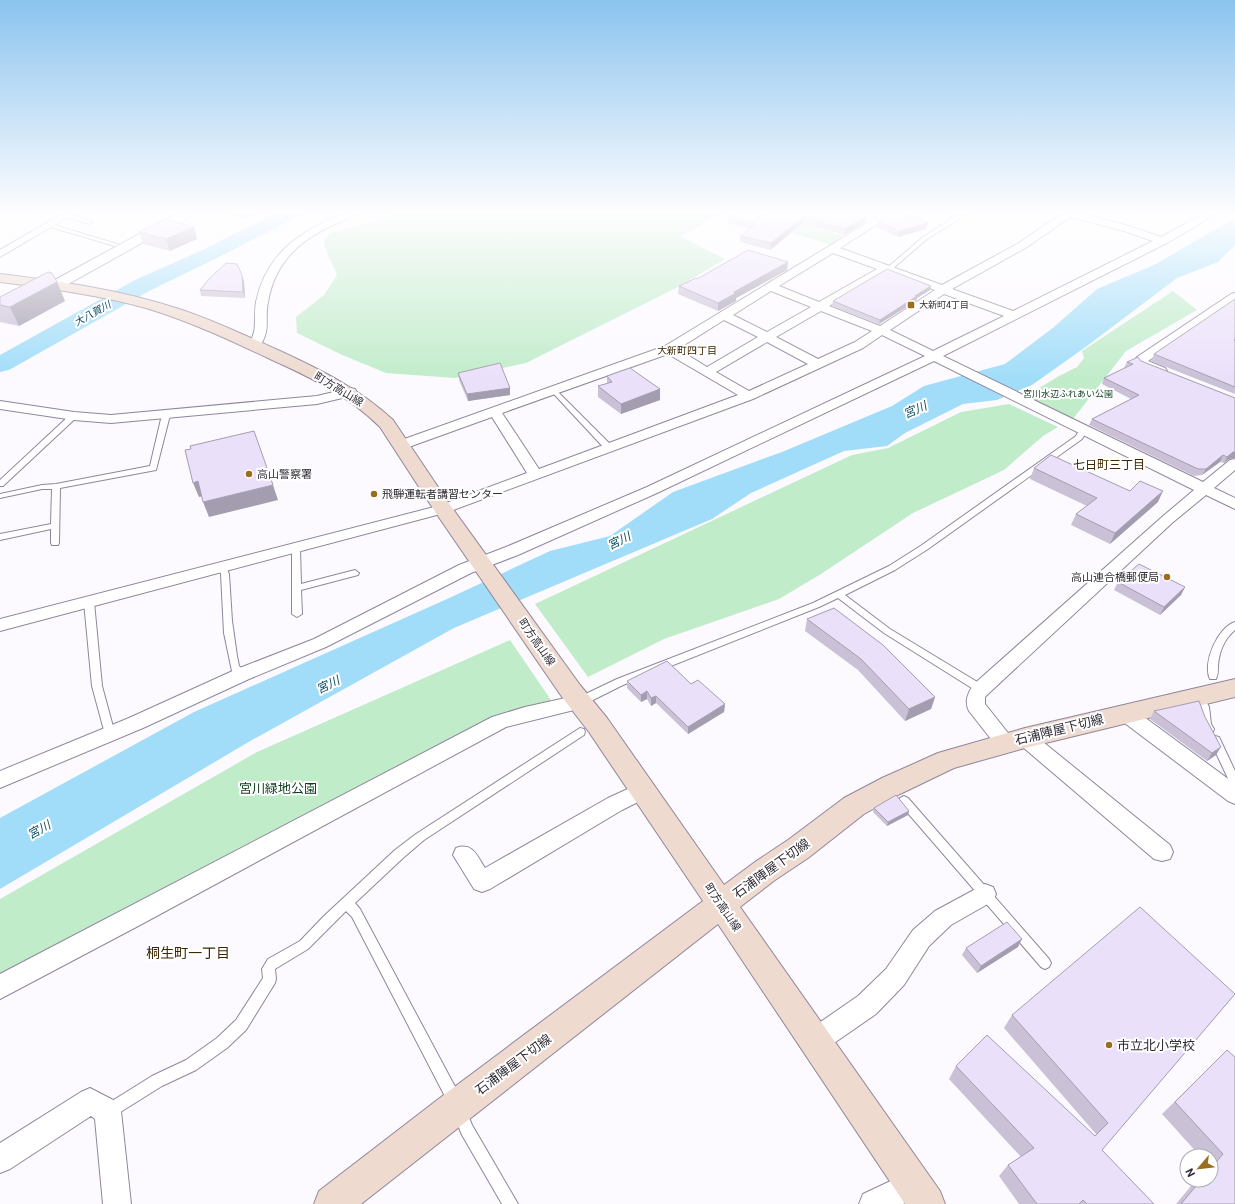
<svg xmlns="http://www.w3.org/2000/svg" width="1235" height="1204" font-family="Roboto,'Noto Sans JP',sans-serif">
<rect width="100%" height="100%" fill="#fcfaff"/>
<path fill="#c1ecca" d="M401 211H727L680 236 725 259 676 288 526 363 455 378 386 373 340 354 297 333 296 317 324 295 337 275C333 264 325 253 324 241L330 233 381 219Z
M794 221 843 236 831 245 783 230Z
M1173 291 1197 310 1126 351 1073 419 1026 396 1059 376 1077 367 1084 358 1082 351Z
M1009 404 1058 427 1043 436 1004 470 913 513 821 574 779 599 664 639 588 677 535 604 852 455 888 448 961 412Z
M510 640 551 700 523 711 0 979V899L257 752Z"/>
<path fill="#a1ddf9" d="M1235 218V245L1218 262 1177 278 1087 346 1032 385 997 400 963 404 905 433 887 446 844 451 751 493 712 519 454 628 252 740 0 889V818L194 712 447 599 550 551 610 536 673 492 782 452 892 406 924 386 1005 364 1054 327 1097 289 1156 264Z"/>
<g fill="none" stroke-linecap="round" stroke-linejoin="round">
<path fill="#a1ddf9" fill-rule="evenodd" d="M280 211H303L301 215 219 257 151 290 9 370 0 372V355L135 280 205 249Z"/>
<defs>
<path id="service" d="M964 211H970L955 222 927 239 891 270H887V268L923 237Z
M65 213 91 221 92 222 89 224 63 216V214Z
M47 224H51L120 245 115 246 47 226Z
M554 389 556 390 612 446V450H606L552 392 551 391Z
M166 412H169L173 414 169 419 156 470 60 488 59 543 58 545H52L51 543V529L0 540V534L51 524 52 489H42L0 498V494L42 485 56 484 150 466 161 419Z
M71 414H74L78 416 3 486H0V480Z
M1081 427H1087L1088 429 1082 439 928 549 895 570 845 595 890 629 984 686 986 689 984 692H978L884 633 838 598 819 607 623 685 583 705H575L574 702 575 699 617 679 813 603 889 566 922 545 1076 436Z
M296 545 300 548 301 584 355 570 359 573 358 575 301 590 302 614 297 617 292 614V548Z
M222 564 225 565 229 574 232 621 237 656 239 666 248 674 246 677 243 678 232 671 224 633 221 574 218 567Z
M89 599 94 602 102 686 115 734 114 737 110 738 106 737 105 734 92 686 84 602Z
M1235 622V630C1224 639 1219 652 1218 666 1218 671 1218 675 1216 679H1210C1202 663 1218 627 1235 622Z
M1198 692 1202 693 1209 707 1211 724 1214 729 1213 732 1209 733 1205 732 1201 724 1199 707 1193 696 1194 693Z
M580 728 584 729 585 732 584 735 424 840 403 858 355 903 360 909 460 1096 462 1101 460 1106 455 1108 450 1106 352 917 346 911 308 949 275 969 276 979 275 983 246 1030 227 1048 196 1070 162 1086 114 1116 109 1118 104 1116 102 1111 104 1106 152 1076 186 1060 217 1038 236 1020 263 978 262 969 268 959 300 941 324 916 395 850 416 834Z
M1215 736 1219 737 1235 771V786L1231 785 1210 740 1211 737Z
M904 796 908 798 1049 959 1051 963 1049 967 1045 969 1041 967 900 804 899 801 900 798Z
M460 1106 465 1108 472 1125 518 1204H502L462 1135 453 1113 455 1108Z"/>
<path id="minor" d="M67 211H78L0 257V250Z
M351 211H364L362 213C317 230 277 249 268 302 264 322 272 329 258 349H250L248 346C259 328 253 320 256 302 267 250 305 228 351 211Z
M887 211H898L840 248 942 285 1019 243 1061 214 1057 213 1055 211H1077L1076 212 1129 226 1161 237 1209 211H1221L1167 243 943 356 1203 482 1230 460 1235 459V470L1214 488 1235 498V509L1206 495 1172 523 988 694 985 697V704L1012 738 1015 743 1012 748 1005 751 998 748 969 711C964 701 968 693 974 684L1162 517 1194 490 934 361 657 493 518 555 471 573 326 647 249 679 143 728 0 788V771L129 718 237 669 314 639 459 565 506 547 647 487 925 356 882 335 863 348 753 399 448 512 0 631V619L438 506 527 473 492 417 406 448 401 449 396 448 394 445 396 442 665 346ZM1070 217 1121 230 1153 241 1013 311 952 289 1027 247ZM833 253 877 269 819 302 779 286ZM886 272 935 290 880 326 829 306ZM771 291 811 307 767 332 733 315ZM944 294 1004 316 933 351 890 330ZM821 311 872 331 855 342 818 359 776 337ZM724 320 758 337 707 367 678 349ZM767 342 808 364 749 391 716 372ZM668 354 738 395 539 469 502 413Z
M1235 293V301L1148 361 1165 368 1167 371 1165 374C1155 376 1140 368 1135 360L1137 357 1231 294Z
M350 388 355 389 357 392 355 395 317 404 111 423 74 420 0 409V401L74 412 111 415 317 396Z
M579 695 586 697 588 702 586 707 506 727 140 925 0 999V974L492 717 525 707Z
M1125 706 1132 708 1235 784V804L1228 801 1118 718 1115 713 1118 708Z
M1025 730 1032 733 1170 845 1173 852 1170 859 1162 861 1154 859 1018 743 1015 738 1018 733Z
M643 782 650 784 653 790 650 796 622 810 490 889 482 892 474 889 453 855 456 848C473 842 477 856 485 868L608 798Z
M985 884 993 887 996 894 993 901 951 925 929 946 904 985 876 1014 824 1050 815 1054 806 1050 802 1041 806 1032 858 996 886 969 913 930 935 911Z
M90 1088 117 1102 121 1111 131 1204H103L95 1119 91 1116 10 1169 0 1173V1143L81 1092Z
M914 1170 924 1174 928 1184 924 1194 903 1204H859L863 1194Z"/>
<path id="tertiary" d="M182 211H196L194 214 61 288H51L49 285 51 282Z"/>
<path id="secondary" d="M0 274C60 281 121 290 179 309 213 320 246 336 280 351 321 370 360 389 393 420L450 505 580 685 607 718 724 885 755 862 788 840 844 798 882 778 938 753 1025 728 1235 679V697L1025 748 954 768 900 794 864 814 808 858 775 880 740 907 940 1191 945 1204H905L718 924 361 1204H314L319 1191 445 1094 703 901 589 732 562 697 436 513 380 427C349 396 310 377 270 359 230 340 189 321 146 308 99 295 49 288 0 282Z"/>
</defs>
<use href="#service" stroke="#8f869c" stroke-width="2"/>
<use href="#minor" stroke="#8f869c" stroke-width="2"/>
<use href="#tertiary" stroke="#8f869c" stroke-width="2"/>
<use href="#secondary" stroke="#8f869c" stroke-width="2"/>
<use href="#service" fill="#fff" fill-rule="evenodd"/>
<use href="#minor" fill="#fff" fill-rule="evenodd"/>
<use href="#tertiary" fill="#fff" fill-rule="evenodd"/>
<use href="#secondary" fill="#eedacf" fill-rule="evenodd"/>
</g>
<path fill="#cac1d7" d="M221 211H263L244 219 222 214Z
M860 211H883L882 212 877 215Z
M867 215 866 222 844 235 803 223 770 250 740 242V236L750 229 728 223V217Z
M877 221 928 223 926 229 898 237 876 227Z
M194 227 197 239 170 251 143 244 139 232Z
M787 270 736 298V301L718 311 678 294 679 286 697 279Z
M244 281 245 298 201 296 200 290Z
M930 290 917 298 916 301 879 324 832 306 833 301Z
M0 297 65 301 19 326 0 322Z
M1235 299V394L1151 361 1154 354Z
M1141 361 1235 398V458L1229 459 1224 463 1220 462 1202 475 1194 476 1089 425 1092 419 1131 399 1102 384 1104 378 1125 368H1124L1127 362Z
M458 373 510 388V395L468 401 459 380Z
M607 376 660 400 621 414 598 397V386L607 384Z
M1034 468 1130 491 1158 502 1110 544 1071 525 1076 514 1087 506 1030 479Z
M1118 582 1185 587 1181 595 1160 615 1114 590Z
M807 619 935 697 931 709 905 721 858 670 805 631Z
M627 681 691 684 725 704 724 712 688 734 656 703 651 706 647 699 641 702 627 688Z
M1154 711 1216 755 1207 761 1150 719Z
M874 808 909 811 908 815 887 826 873 812Z
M1018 947 977 973 962 955 966 948Z
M1235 994 1102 1150 1154 1204H1019L999 1176 1008 1165 1021 1157 949 1079 956 1066 1095 1136 1096 1134 1004 1028 1012 1015Z
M1227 1050 1235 1204H1176L1196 1180H1211V1156H1200L1162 1114Z"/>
<path fill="#a49daf" d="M242 211H263L244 219Z
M878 211H883L882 212 877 215Z
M867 215 866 222 844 235 845 229Z
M804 217 803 223 770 250 771 243Z
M928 223 926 229 898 237 899 231Z
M194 227 197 239 170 251 166 239Z
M788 262 787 270 736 298V301L718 311V303L734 292Z
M242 275 244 281 245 298 243 292Z
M57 282 65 301 19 326 10 307Z
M931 286 930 290 917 298 916 301 879 324 880 320 915 296Z
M510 388V395L468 401 467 394Z
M660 389V400L621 414V404Z
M1233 452H1235V458L1229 459 1224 463 1227 457Z
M1223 455 1220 462 1202 475 1206 469Z
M198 481 204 496 199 497 193 483Z
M273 485 278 500 209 517 203 502Z
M1163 491 1158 502 1110 544 1115 533Z
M1185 587 1181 595 1160 615 1164 607Z
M647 691V699L641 702V695Z
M656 696V703L651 706V698Z
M935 697 931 709 905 721 909 709Z
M725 704 724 712 688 734V727Z
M1221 747 1216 755 1207 761 1212 753Z
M909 811 908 815 887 826 888 822Z
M1022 939 1018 947 977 973 981 966Z"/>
<path fill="#ebe0fa" stroke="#a49daf" d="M738 211H854L867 215 845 229 804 217 771 243 740 236 756 224 728 217Z
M894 211H898L928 223 899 231 877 221Z
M165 219 194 227 166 239 139 232Z
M748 250 788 262 734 292 736 293 718 303 679 286 696 278 697 279Z
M226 263 237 264 242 275 243 292 200 290 210 278Z
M887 269 931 286 915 296H917L880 320 833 301Z
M48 272 52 273 57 282 10 307 0 305V297Z
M1235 299V339L1234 340 1235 341V387L1154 354Z
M1138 357 1141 361 1235 398V452H1233L1227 457 1223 455 1206 469H1198L1092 419 1139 395 1104 378 1133 364 1127 362Z
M500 363 510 388 467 394 458 373Z
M630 368 660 389 621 404 598 386 612 382 607 376Z
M254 431 273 485 203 502 198 481 193 483 185 450 191 449 190 446Z
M1051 455 1130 491 1140 481 1163 491 1115 533 1076 514 1097 498 1034 468Z
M1139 564 1185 587 1164 607 1118 582Z
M834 608 883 645 935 697 909 709 861 659 807 619Z
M667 661 691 684 698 680 725 704 688 727 656 696 651 698 647 691 641 695 627 681Z
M1199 701 1205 717 1221 747 1212 753 1154 711Z
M896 795 909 811 888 822 874 808Z
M1140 907 1235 994 1102 1150 1154 1204H1087L1083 1200 1079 1204H1037L1008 1165 1034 1148 956 1066 987 1035 1095 1136 1108 1123 1012 1015Z
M1007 922 1022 939 981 966 966 948Z
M1227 1050 1235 1057V1204H1181L1201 1180H1211V1168L1223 1154 1175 1102Z"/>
<linearGradient id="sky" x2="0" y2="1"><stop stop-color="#8bc4ef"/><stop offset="0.56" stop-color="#fefdff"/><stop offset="1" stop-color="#fefdff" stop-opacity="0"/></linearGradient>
<rect width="1235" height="379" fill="url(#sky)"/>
<g fill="#9b6e1e" stroke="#fff" stroke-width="1.5">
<rect x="907" y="301" width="8" height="8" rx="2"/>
<circle cx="249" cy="474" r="4"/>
<circle cx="374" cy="494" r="4"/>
<circle cx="1167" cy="577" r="4"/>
<circle cx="1109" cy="1045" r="4"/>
</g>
<g text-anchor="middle" stroke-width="4" stroke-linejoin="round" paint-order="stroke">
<g font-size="9" fill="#302c36" stroke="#fff" text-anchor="start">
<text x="919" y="308">大新町4丁目</text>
</g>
<g font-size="9" fill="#0e3d1f" stroke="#fff">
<text x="1068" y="397">宮川水辺ふれあい公園</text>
</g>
<g font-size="10" font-style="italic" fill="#094b63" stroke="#fff">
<text transform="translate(92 313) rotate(-29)" y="4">大八賀川</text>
</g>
<g font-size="10" fill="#3c2701" stroke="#fff">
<text x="687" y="354">大新町四丁目</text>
</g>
<g font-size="11" fill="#302c36" stroke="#fff">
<text transform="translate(339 389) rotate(31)" y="4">町方高山線</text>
<text transform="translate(537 642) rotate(55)" y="4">町方高山線</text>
<text transform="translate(723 907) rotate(56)" y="4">町方高山線</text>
</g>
<g font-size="11" fill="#302c36" stroke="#fff" text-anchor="start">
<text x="257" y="478">高山警察署</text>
<text x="382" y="498">飛騨運転者講習センター</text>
<text x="1159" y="581" text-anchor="end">高山連合橋郵便局</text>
</g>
<g font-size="12" font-style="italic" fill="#094b63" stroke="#fff">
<text transform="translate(915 410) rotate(-24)" y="4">宮川</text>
<text transform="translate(619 541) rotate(-26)" y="4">宮川</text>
<text transform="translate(328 685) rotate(-26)" y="4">宮川</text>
<text transform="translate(39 830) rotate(-29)" y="4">宮川</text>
</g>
<g font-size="12" fill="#3c2701" stroke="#fff">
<text x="1109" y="469">七日町三丁目</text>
</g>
<g font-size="13" fill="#302c36" stroke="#fff">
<text transform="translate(1059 729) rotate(-14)" y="5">石浦陣屋下切線</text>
<text transform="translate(771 868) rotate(-36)" y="5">石浦陣屋下切線</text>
<text transform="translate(513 1064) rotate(-37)" y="5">石浦陣屋下切線</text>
</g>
<g font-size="13" fill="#0e3d1f" stroke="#fff">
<text x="278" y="793">宮川緑地公園</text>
</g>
<g font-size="13" fill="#302c36" stroke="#fff" text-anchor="start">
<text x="1117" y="1050">市立北小学校</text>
</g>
<g font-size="14" fill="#3c2701" stroke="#fff">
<text x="188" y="958">桐生町一丁目</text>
</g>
</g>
<g transform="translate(1199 1168) rotate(242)"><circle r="19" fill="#ffffff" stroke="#acabaf"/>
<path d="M0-3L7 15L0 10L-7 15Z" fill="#9b6e1e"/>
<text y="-6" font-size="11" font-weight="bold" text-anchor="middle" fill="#302c36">N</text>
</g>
</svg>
